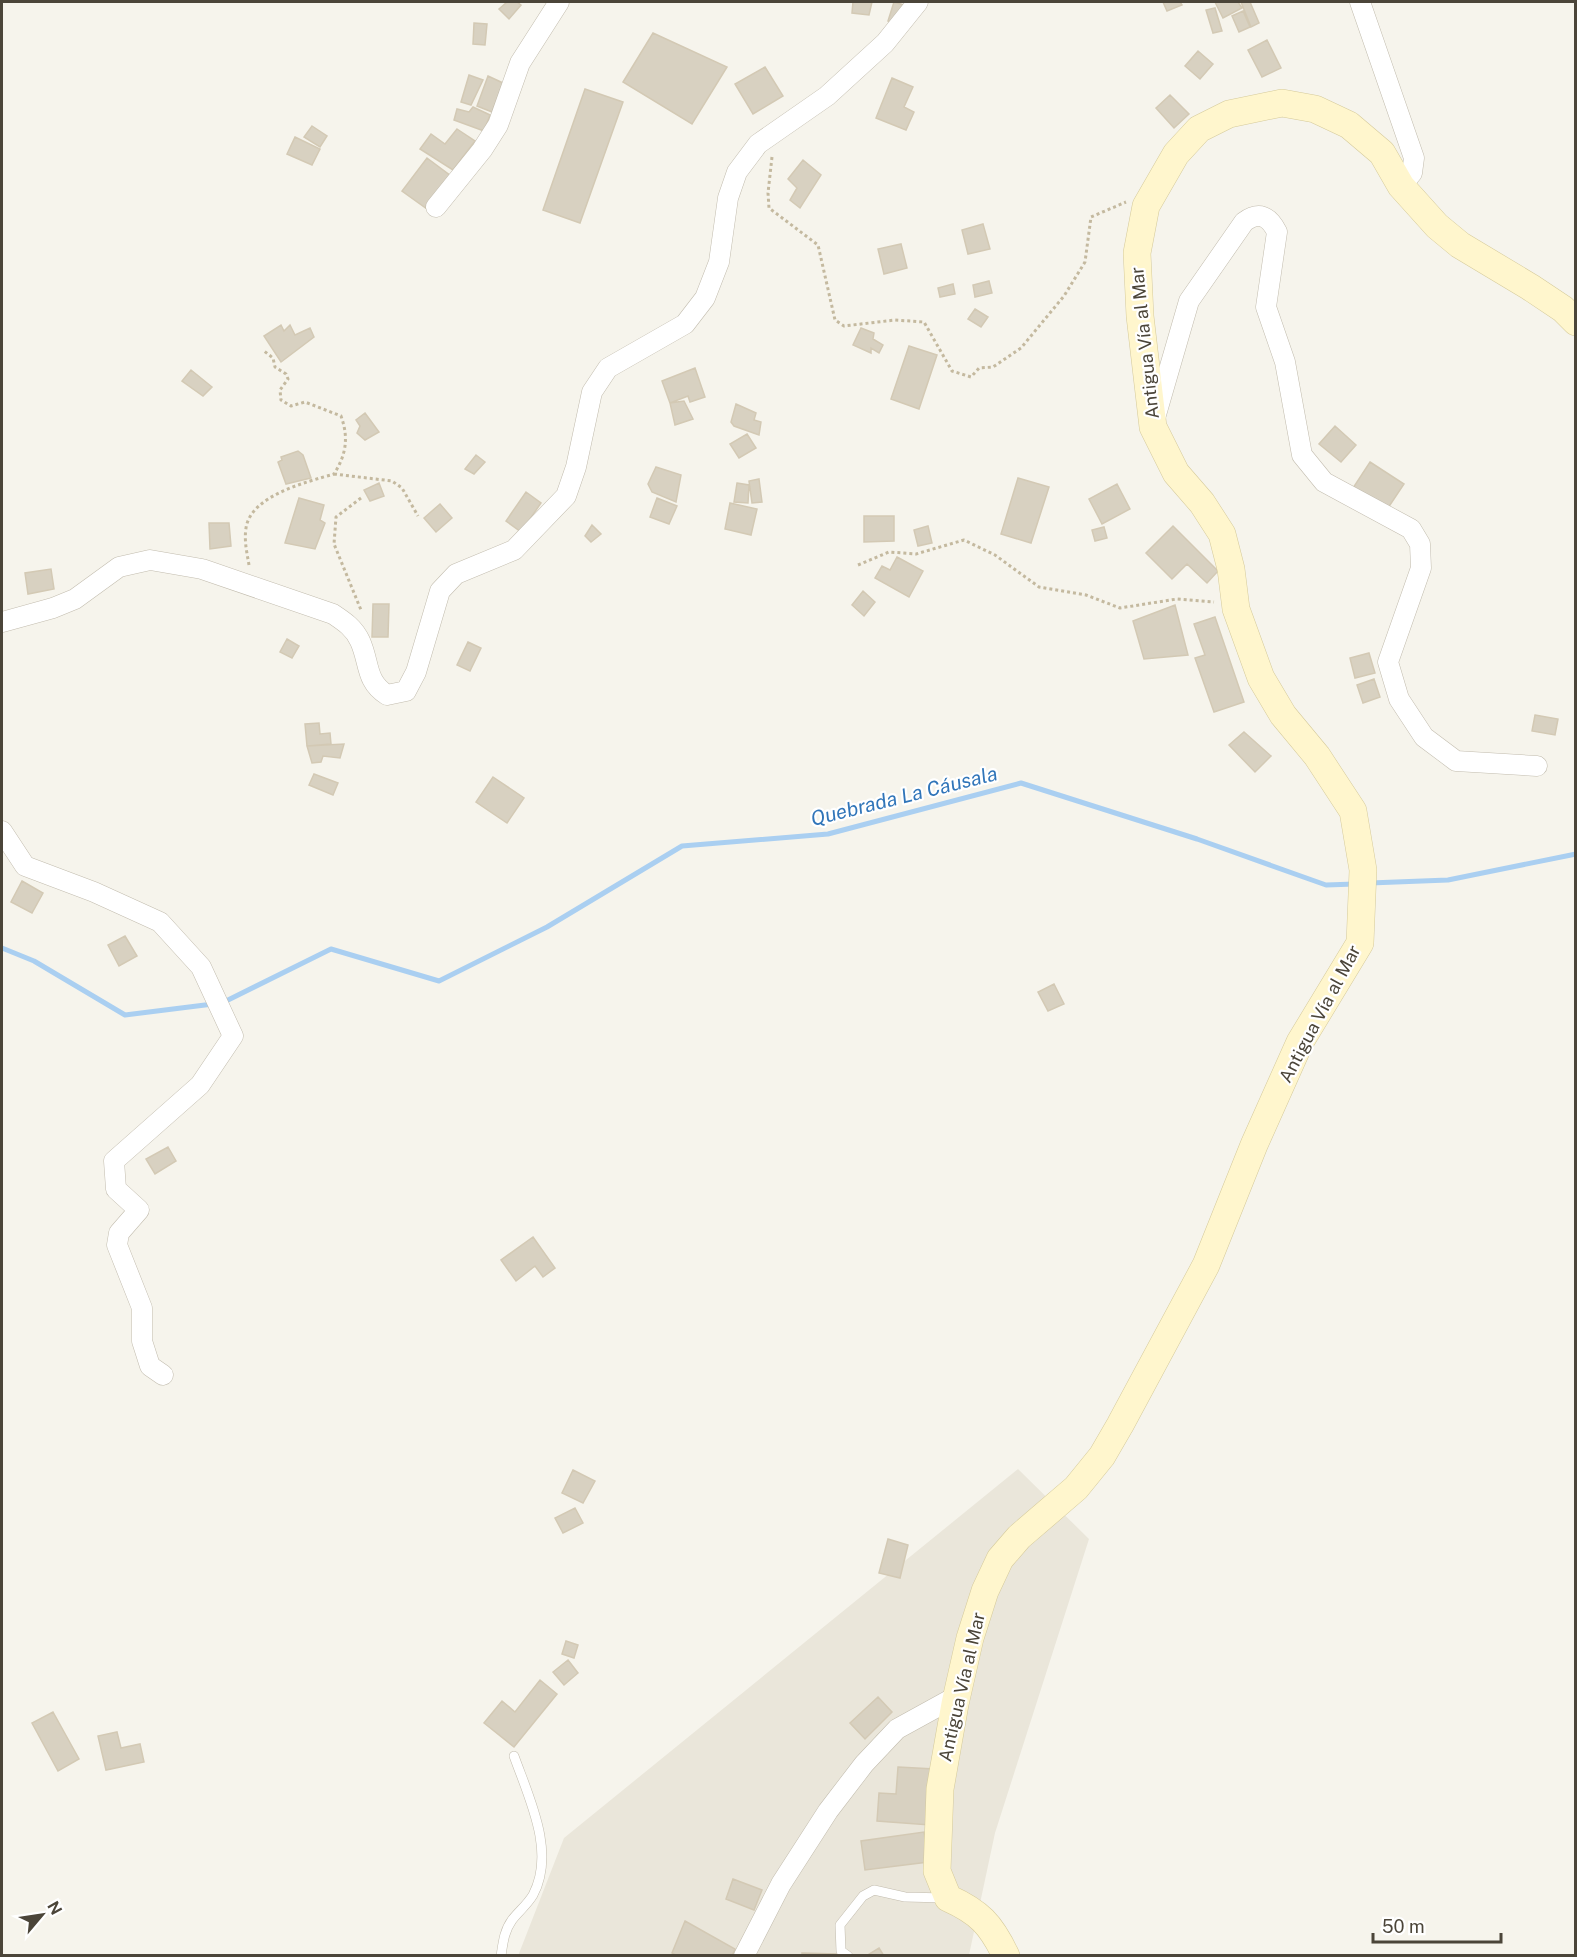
<svg xmlns="http://www.w3.org/2000/svg" width="1577" height="1957" font-family="'Public Sans',sans-serif">
<rect width="100%" height="100%" fill="#f6f4ec"/>
<path fill="#eae6da" d="M1018 1469 1089 1539 995 1833 969 1955 518 1956 564 1838Z"/>
<g fill="none" stroke-linecap="round" stroke-linejoin="round">
<path stroke="#aacff1" stroke-width="5" d="M1370 883 1448 880 1576 854
M2 948 34 961 125 1015 213 1004
M222 1003 331 949 439 981 547 927 682 846 828 834 1021 783 1197 839 1326 885 1355 884"/>
</g>
<path fill="#d8d1c1" stroke="#d3c9b4" stroke-width="1.5" d="M507 2H517L521 5 509 19 499 9Z
M853 2H872L869 15 852 13Z
M894 2 904 5 897 24 888 21Z
M1163 2H1180L1182 5 1167 11Z
M1215 2H1238L1242 8 1223 18Z
M1241 2H1250L1259 23 1251 27Z
M1215 8 1222 31 1213 33 1206 10Z
M1243 11 1250 27 1239 32 1232 16Z
M474 23 487 24 485 45 473 44Z
M653 33 727 67 692 124 623 82Z
M1267 40 1281 68 1262 77 1248 50Z
M1198 51 1213 64 1200 79 1185 66Z
M765 67 783 96 753 114 735 84Z
M469 75 483 80 471 105 461 102Z
M488 76 503 83 492 112 477 106Z
M892 78 913 87 904 107 914 112 906 130 876 118Z
M585 89 623 102 580 223 543 210Z
M1170 95 1189 114 1174 128 1156 108Z
M473 107 490 115 484 131 454 120 457 109 469 112Z
M312 126 327 136 320 147 304 137Z
M457 129 475 141 453 170 420 149 431 134 445 144Z
M295 137 320 149 312 165 287 154Z
M427 158 451 176 427 209 402 191Z
M803 160 821 175 800 208 790 200 797 188 788 179Z
M983 224 990 249 968 254 962 230Z
M901 244 907 268 884 274 878 249Z
M989 281 992 293 975 297 973 285Z
M953 284 955 294 940 297 938 288Z
M975 309 988 317 981 327 968 319Z
M281 325 284 331 290 325 295 335 310 328 314 337 281 362 264 336Z
M861 328 874 333 873 339 883 345 879 353 871 348V353L853 345Z
M909 346 937 355 919 409 891 399Z
M695 368 705 397 690 402 688 396 670 403 662 381Z
M191 370 212 387 203 396 182 381Z
M684 401 693 419 675 425 670 403Z
M736 404 756 413 754 420 761 422 759 435 734 426 731 422Z
M365 413 379 432 365 440 357 433 360 426 356 420Z
M1335 426 1356 445 1341 462 1319 444Z
M747 434 756 448 739 458 730 444Z
M298 451 303 455 311 478 286 484 278 462 282 460 281 457Z
M476 455 485 462 474 474 465 469Z
M1370 462 1404 484 1386 511 1353 488Z
M656 467 681 475 676 502 652 492 648 484Z
M1018 478 1049 487 1031 543 1001 534Z
M759 479 762 502 752 503 749 481Z
M379 483 384 496 370 501 364 490Z
M737 483 749 485 748 503 734 502Z
M1117 484 1130 509 1102 524 1089 499Z
M526 492 541 503 521 532 506 521Z
M299 498 324 505 320 520 325 523 315 549 285 543Z
M657 498 677 506 669 524 650 517Z
M730 503 757 509 751 535 725 529Z
M440 504 452 518 436 532 424 518Z
M864 516H894V541L864 542Z
M209 523H229L231 546 210 549Z
M592 525 601 534 591 542 585 536Z
M928 526 932 543 918 546 914 530Z
M1173 526 1218 571 1207 583 1187 564 1172 579 1146 553Z
M1104 527 1107 538 1095 541 1092 530Z
M897 557 923 571 909 597 875 578 882 566 890 570Z
M51 569 54 589 28 594 25 573Z
M863 591 875 602 864 616 852 605Z
M373 604H389L388 637H372Z
M1175 605 1188 655 1144 659 1133 621Z
M1215 617 1244 702 1214 712 1195 658 1205 655 1194 624Z
M287 639 299 646 292 658 280 652Z
M468 642 481 648 470 671 457 665Z
M1369 653 1375 673 1355 678 1350 658Z
M1374 679 1380 697 1363 703 1357 685Z
M1535 715 1558 719 1555 735 1532 731Z
M319 723 320 734 330 733 331 744 307 746 305 724Z
M1244 732 1271 756 1255 772 1229 745Z
M344 744 340 758 323 756 321 762 312 763 307 746Z
M314 774 338 783 333 795 309 785Z
M493 777 524 798 507 823 476 802Z
M22 881 43 893 32 913 11 902Z
M125 936 137 956 119 966 108 945Z
M1054 984 1064 1004 1048 1011 1038 992Z
M168 1147 176 1161 155 1174 146 1159Z
M533 1237 555 1268 543 1277 535 1266 516 1281 501 1260Z
M573 1470 595 1481 583 1503 562 1493Z
M575 1508 583 1523 563 1533 555 1518Z
M888 1539 908 1545 900 1578 879 1573Z
M566 1641 578 1645 574 1658 562 1654Z
M568 1660 578 1673 564 1685 553 1672Z
M540 1680 557 1694 514 1747 484 1723 502 1701 515 1712Z
M878 1697 892 1712 865 1739 850 1723Z
M53 1712 79 1759 58 1771 32 1723Z
M117 1732 121 1748 140 1744 144 1762 106 1770 98 1736Z
M898 1767 934 1769 930 1825 877 1821 879 1793 896 1794Z
M924 1832 928 1862 865 1870 861 1841Z
M733 1879 762 1890 754 1910 726 1899Z
M685 1921 735 1949 732 1956H677L672 1953Z
M879 1948 884 1956H866Z
M802 1953 836 1954V1956H802Z"/>
<g fill="none" stroke-linecap="round" stroke-linejoin="round">
<defs>
<path id="service" d="M501 1956C503 1943 504 1931 512 1920 518 1912 527 1905 533 1895 556 1852 529 1798 514 1756
M848 1956 841 1951 840 1925 863 1896 874 1890 905 1897 945 1898"/>
<path id="minor" d="M1360 2 1414 158 1412 173 1401 186
M436 207 482 150 498 125 520 63 559 2
M1155 418 1189 301 1244 222C1259 211 1269 216 1277 232L1266 307 1285 362 1302 455 1324 482 1411 529 1420 544 1421 568 1388 662 1399 699 1424 737 1456 761 1537 766
M2 622 53 608 75 599 119 567 150 560 202 569 333 614C345 622 354 628 360 641 370 663 365 681 387 695L406 691 416 672 440 591 456 574 514 550 566 496 576 467 592 392 608 368 685 324 705 298 719 262 728 198 737 172 758 144 827 96 885 43 918 2
M2 831 25 866 94 892 160 922 201 967 233 1036 200 1085 114 1161 116 1189 139 1210 119 1233 117 1245 142 1308V1341L150 1366 163 1375
M744 1956 781 1884 828 1811 864 1764 897 1729 957 1696"/>
<path id="secondary" d="M1006 1956C991 1924 979 1912 948 1898L937 1871 940 1789 955 1704 970 1638 985 1591 1000 1559 1019 1537 1076 1488 1102 1456 1120 1425 1206 1265 1254 1145 1300 1042 1360 943 1363 870 1353 811 1317 756 1283 715 1261 678 1236 609 1231 569 1222 534 1202 503 1176 473 1153 427 1140 316 1137 253 1146 206 1176 154 1199 129 1229 114 1282 103 1315 109 1349 125 1382 153 1401 186 1437 226 1460 245 1530 287 1563 309 1576 322"/>
</defs>
<use href="#service" stroke="#c2bcae" stroke-width="10"/>
<use href="#minor" stroke="#c2bcae" stroke-width="21"/>
<use href="#secondary" stroke="#d5ca9b" stroke-width="28"/>
<path stroke="#c4b99f" stroke-width="3" stroke-dasharray="3 3" stroke-linecap="butt" d="M772 157 768 193 769 208 818 245 835 320 844 326 895 320 924 322 952 371 971 377 979 368 993 367 1021 348 1064 296 1085 262 1091 217 1126 202
M334 474 392 481 402 488 418 516
M361 498 336 517 334 544 361 610
M249 565C247 553 244 541 246 528 251 495 307 482 334 474 346 455 349 438 341 416L305 402 291 406 281 400 280 390 288 379 286 374 275 367 273 358 264 351
M858 565 889 552 916 554 964 540 995 555 1039 587 1086 595 1120 608 1177 599 1214 602"/>
<use href="#service" stroke="#fff" stroke-width="9"/>
<use href="#minor" stroke="#fff" stroke-width="20"/>
<use href="#secondary" stroke="#fff6cd" stroke-width="27"/>
</g>
<g text-anchor="middle" stroke-width="4.5" stroke-linejoin="round" paint-order="stroke">
<g font-size="18" fill="#4b4539" stroke="#fff">
<text transform="translate(1145 343) rotate(-96)" y="6">Antigua Vía al Mar</text>
<text transform="translate(1320 1014) rotate(-62)" y="6">Antigua Vía al Mar</text>
<text transform="translate(962 1687) rotate(-77)" y="6">Antigua Vía al Mar</text>
</g>
<g font-size="20" font-style="italic" fill="#3075b9" stroke="#fff">
<text transform="translate(904 796) rotate(-14)" y="7">Quebrada La Cáusala</text>
</g>
</g>
<rect width="1577" height="1957" fill="none" stroke="#4b4539" stroke-width="6"/>
<g transform="translate(42 1915) rotate(61)" stroke="#ffffff" stroke-width="4.5" paint-order="stroke">
<path d="M0-4.5L10 22L0 15L-10 22Z" fill="#4b4539"/>
<text y="-9" font-size="16" font-weight="bold" text-anchor="middle" fill="#4b4539">N</text>
</g>
<path d="M1373 1933v9h128v-9" fill="none" stroke="#4b4539" stroke-width="3"/>
<text x="1382" y="1933" font-size="18" fill="#4b4539" stroke="#ffffff" stroke-width="4.5" paint-order="stroke">50 m</text>
</svg>
